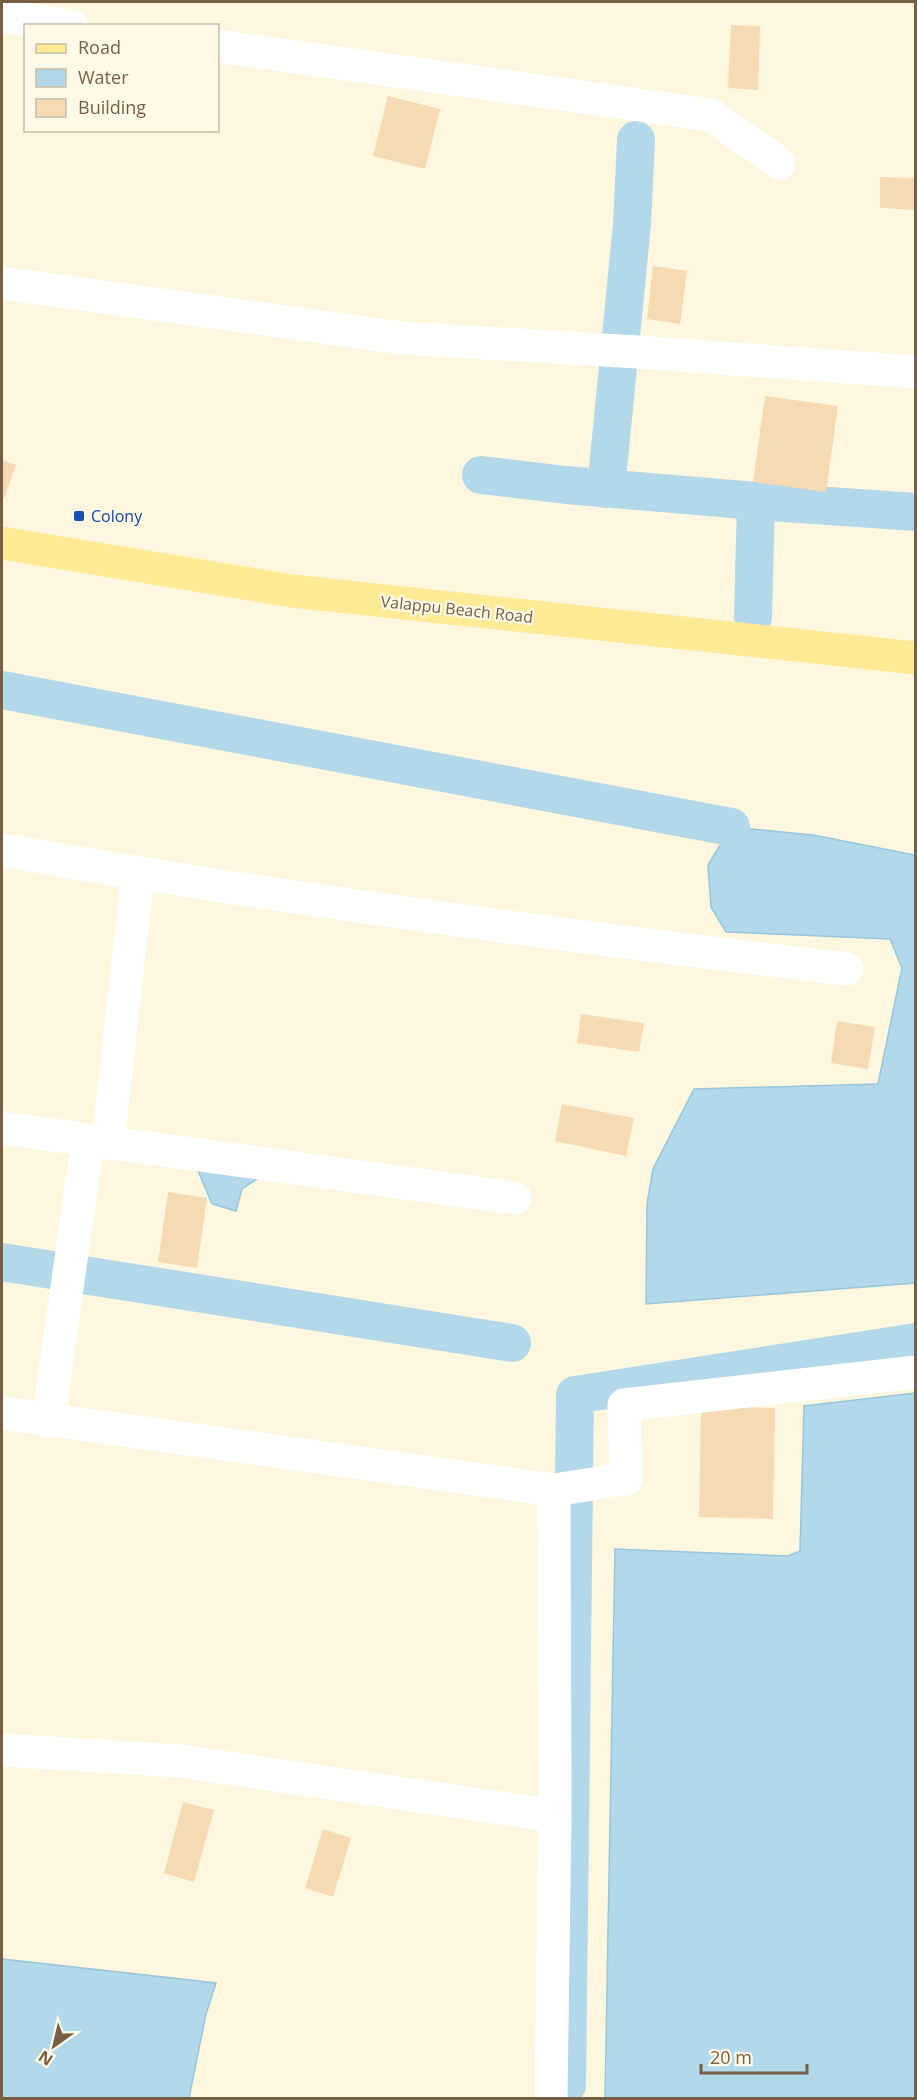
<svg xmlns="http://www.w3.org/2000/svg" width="917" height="2100" font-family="'Open Sans',sans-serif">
<rect width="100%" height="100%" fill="#fef7df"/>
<path fill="#b2d8e9" stroke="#97c6dc" stroke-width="1.5" d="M731 827 813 835 915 855V1283L646 1304 647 1204 653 1169 694 1089 878 1084 902 968 890 939 726 932 711 907 708 865Z
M198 1171 266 1173 242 1189 236 1211 212 1204Z
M915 1393V2098H605L615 1549 788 1556 800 1551 804 1406Z
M2 1959 216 1983 206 2014 189 2098H2Z"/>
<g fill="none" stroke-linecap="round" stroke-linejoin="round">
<path stroke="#b2d8e9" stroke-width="38" d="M481 475 566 485 756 501
M606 489 632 224 636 140
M753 617 756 501 916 512
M2 690 731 827
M2 1262 512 1343
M567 2085 575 1395 916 1342"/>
</g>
<path fill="#f6dab4" d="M731 25 760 26 758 90 728 88Z
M388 96 440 109 425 169 373 156Z
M880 177 916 178V210L880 208Z
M653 266 687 271 680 324 647 319Z
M765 396 838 406 826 492 753 482Z
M2 460 16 465 4 499 2 498Z
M581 1014 644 1023 639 1052 577 1043Z
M837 1021 875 1027 868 1069 831 1063Z
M562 1104 634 1118 626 1156 555 1141Z
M168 1192 207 1198 197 1268 158 1262Z
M701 1406 775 1408 773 1519 699 1517Z
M183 1802 214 1810 194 1882 164 1873Z
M323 1829 351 1838 333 1897 305 1888Z"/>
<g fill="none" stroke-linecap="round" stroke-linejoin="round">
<path stroke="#fff" stroke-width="33" d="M2 16 72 26
M218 46 711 115 779 163
M2 283 402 338 637 352 916 372
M2 850C282 899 564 936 847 969
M2 1128 515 1198
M108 1143 138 873
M2 1413 554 1490
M48 1421 88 1140
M2 1750 180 1761 555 1816
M551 2098 555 1816 554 1490 626 1479 624 1405 916 1372"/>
<path stroke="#ffea95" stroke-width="33" d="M2 543 292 591 916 658"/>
</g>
<rect fill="#1a4fb4" stroke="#fffae7" stroke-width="2" x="73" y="510" width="12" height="12" rx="3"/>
<g text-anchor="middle" stroke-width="4.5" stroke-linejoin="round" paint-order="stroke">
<g font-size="16" fill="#164399" stroke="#fffae7" text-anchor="start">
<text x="91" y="522">Colony</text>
</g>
<g font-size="16" fill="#775f45" stroke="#fffae7">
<text transform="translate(457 609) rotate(6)" y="6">Valappu Beach Road</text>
</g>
</g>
<rect width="917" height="2100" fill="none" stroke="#775f45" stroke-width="6"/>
<rect x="24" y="24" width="195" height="108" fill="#fffae7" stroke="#c9bca6" stroke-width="1.5"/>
<rect x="36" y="44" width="30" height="9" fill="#ffea95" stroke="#c9bca6" stroke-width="1.5"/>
<text x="78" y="54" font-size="18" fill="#775f45">Road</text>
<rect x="36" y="69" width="30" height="18" fill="#b2d8e9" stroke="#c9bca6" stroke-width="1.5"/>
<text x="78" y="84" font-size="18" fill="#775f45">Water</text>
<rect x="36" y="99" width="30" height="18" fill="#f6dab4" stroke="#c9bca6" stroke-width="1.5"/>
<text x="78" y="114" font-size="18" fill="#775f45">Building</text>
<g transform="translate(54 2046) rotate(214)" stroke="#fffae7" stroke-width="4.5" paint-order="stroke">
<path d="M0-4.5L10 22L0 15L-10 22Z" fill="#775f45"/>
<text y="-9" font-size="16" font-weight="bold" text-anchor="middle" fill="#775f45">N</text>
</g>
<path d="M701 2064v9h106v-9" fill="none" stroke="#775f45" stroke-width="3"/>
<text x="710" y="2064" font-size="18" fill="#775f45" stroke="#fffae7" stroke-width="4.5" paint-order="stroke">20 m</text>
</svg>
